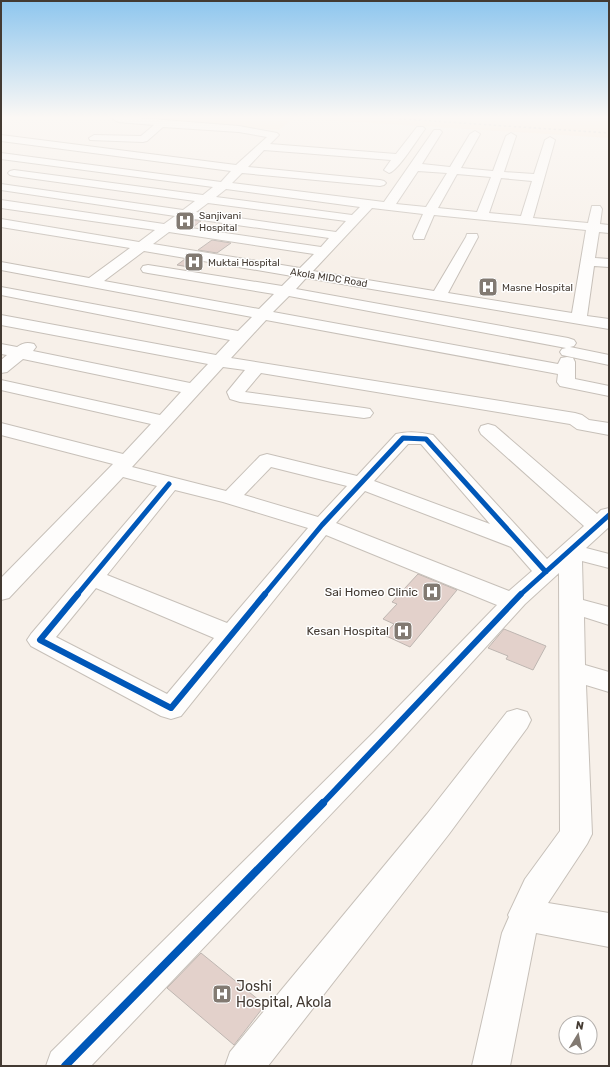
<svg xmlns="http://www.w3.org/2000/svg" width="610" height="1067" font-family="Rubik,sans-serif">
<rect width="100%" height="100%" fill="#f7f0e9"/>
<path fill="#fbe7d6" d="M79 116H609V138L294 118 279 130Z"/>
<path fill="#e3d1cb" stroke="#beb6b1" d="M188 220 201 221 193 227 181 225Z
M212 240 231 243 217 253 198 250Z
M185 259 203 262 195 268 177 265Z
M418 574 457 590 410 647 384 635 394 624 383 619 397 604 392 602Z
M504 629 546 646 533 670 506 659 508 656 488 648Z
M201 953 265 1005 234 1045 167 988Z"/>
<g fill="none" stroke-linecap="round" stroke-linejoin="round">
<defs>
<path id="minor" d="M114 116 239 126 277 133 279 135 270 144 396 154 417 127H423L425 129C418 138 398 171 389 173L384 170 391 160 264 150 248 167 380 180 384 181 386 183 384 185 380 186 242 173 232 183 384 202 434 130H440L442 132 422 164 450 167 470 134 475 131 480 134 461 168 493 171 506 136 511 133 516 136 504 172 534 174 545 140 550 137 555 140 533 218 588 223 592 206H600L602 209 600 224 609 225V233L599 232 595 258 609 259V267L594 266 587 316 609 319V329L306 278 296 289 568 338 574 340 576 343 574 346 570 347 609 355V365L562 355 560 352 562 349 566 348 289 296 273 312 558 364 561 358 567 357 573 358 575 362V379L609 386V396L560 386 557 382 558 374 266 320 231 358 575 413 582 415 589 420 609 423V435L577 429 570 424 261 373 245 392 364 408 370 409 373 413 370 417 364 418 240 402 230 399 227 392 245 370 223 367 132 467 226 491 260 456 267 454 357 476 396 434C408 431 421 432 433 435L547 559 584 526 481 434 479 430 481 426 488 424 495 426 597 514 601 510 609 508V527L586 548 609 554V568L582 561 583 600 609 607V625L584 617 585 665 609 672V692L586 685 592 834 587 844 548 903 609 913V947L536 933 510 1066H472L502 933 509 917 508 915 525 879 560 831 559 573 525 604 393 749 91 1066H46L51 1052 373 733 497 605 326 535 181 716 171 719 161 716 31 646 27 640 31 634 157 486 123 477 9 598 1 600V578L113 464 1 435V423L123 454 151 424 1 390V380L160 415 181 392 23 359 7 372 1 373V360L7 355 1 354V344L17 347C23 343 27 342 34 344L36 347 33 351 190 383 208 364 1 325V315L216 355 230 340 1 295V287L238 331 252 317 1 270V262L89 278 130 248 1 227V219L139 242 155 230 1 208V200L164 224 175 216 1 190V184L183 210 195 201 14 176 10 175 8 173 10 171 14 170 203 195 213 187 1 159V153L221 182 231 171 1 141V135L236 165 267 137 239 132 163 127 147 141 143 142 90 140 89 138 94 135 141 136 154 125 118 122 113 119ZM418 171 447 173 426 207 396 204ZM457 174 491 177 477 212 438 208ZM501 178 532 181 521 216 489 213ZM226 189 360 207 352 215 216 197ZM208 203 346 221 336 232 196 212ZM372 208 423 214 413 236 414 239H424L425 236 434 215 586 230 572 313 448 293 478 237 477 234H467L466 237 434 291 313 271ZM188 218 329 238 321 247 177 226ZM169 232 314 254 300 268 153 244ZM144 251 292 276 282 286 148 265 143 266 141 269 143 272 148 273 274 294 259 309 104 281ZM408 444H421L490 524 374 481ZM271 467 347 486 318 517 244 495ZM175 490 223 502 308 528 227 623 107 575ZM365 491 511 547 532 571 509 591 336 523ZM96 588 214 638 167 694 56 637Z
M517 709 527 712 531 720 527 728 449 834 268 1066H225L230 1052 427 814 507 712Z"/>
</defs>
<use href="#minor" stroke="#c7c0b9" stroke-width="2"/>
<use href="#minor" fill="#fefdfc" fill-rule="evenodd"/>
<path stroke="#cbc8c6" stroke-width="1.5" stroke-dasharray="2.5 2.5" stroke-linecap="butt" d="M359 116 609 133
M605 116 609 117"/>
<defs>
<path id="cycleway-far2" d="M77 595 169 484
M264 595 322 525 403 438 426 439 546 572
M520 595 609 515"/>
<path id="cycleway-far1" d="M78 594 40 640 171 708 265 594
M322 804 521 594"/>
<path id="cycleway" d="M65 1066 323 803"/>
</defs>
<use href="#cycleway-far2" stroke="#fff" stroke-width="8"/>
<use href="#cycleway-far1" stroke="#fff" stroke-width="8"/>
<use href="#cycleway" stroke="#fff" stroke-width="10"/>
<use href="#cycleway-far2" stroke="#0057b8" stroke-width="5"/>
<use href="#cycleway-far1" stroke="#0057b8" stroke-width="6"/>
<use href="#cycleway" stroke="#0057b8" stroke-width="8"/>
</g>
<linearGradient id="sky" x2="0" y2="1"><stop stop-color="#8ec6ee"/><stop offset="0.44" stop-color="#fbf8f5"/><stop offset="1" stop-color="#fbf8f5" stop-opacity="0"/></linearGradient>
<rect width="610" height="266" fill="url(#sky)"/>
<defs>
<symbol id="hospital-square" viewBox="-11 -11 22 22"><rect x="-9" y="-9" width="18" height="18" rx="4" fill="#827a72" stroke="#fff"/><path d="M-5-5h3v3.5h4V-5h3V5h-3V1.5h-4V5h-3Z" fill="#fff"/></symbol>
</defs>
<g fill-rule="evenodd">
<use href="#hospital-square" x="174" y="210" width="22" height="22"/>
<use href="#hospital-square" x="183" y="251" width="22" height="22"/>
<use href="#hospital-square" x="477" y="276" width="22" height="22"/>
<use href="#hospital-square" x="421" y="581" width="22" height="22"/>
<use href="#hospital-square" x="392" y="620" width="22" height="22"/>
<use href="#hospital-square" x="211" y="983" width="22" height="22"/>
</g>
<g text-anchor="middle" stroke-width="3" stroke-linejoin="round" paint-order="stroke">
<g font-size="10" fill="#433a32" stroke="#fff" text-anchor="start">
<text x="199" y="219">Sanjivani<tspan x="199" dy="12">Hospital</tspan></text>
<text x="208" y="266">Muktai Hospital</text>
<text x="502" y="291">Masne Hospital</text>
</g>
<g font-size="10" fill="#433a32" stroke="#fff">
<text transform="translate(329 277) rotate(9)" y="4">Akola MIDC Road</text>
</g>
<g font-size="12" fill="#433a32" stroke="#fff" text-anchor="end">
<text x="418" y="596">Sai Homeo Clinic</text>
<text x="389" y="635">Kesan Hospital</text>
</g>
<g font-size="14" fill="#433a32" stroke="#fff" text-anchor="start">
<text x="236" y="991">Joshi<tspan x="236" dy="16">Hospital, Akola</tspan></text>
</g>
</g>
<rect width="610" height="1067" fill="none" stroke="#433a32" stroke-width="4"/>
<g transform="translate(578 1035) rotate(10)"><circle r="19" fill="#ffffff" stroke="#b4b0ad"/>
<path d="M0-3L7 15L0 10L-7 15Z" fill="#827a72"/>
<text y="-6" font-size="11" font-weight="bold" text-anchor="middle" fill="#433a32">N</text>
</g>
</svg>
